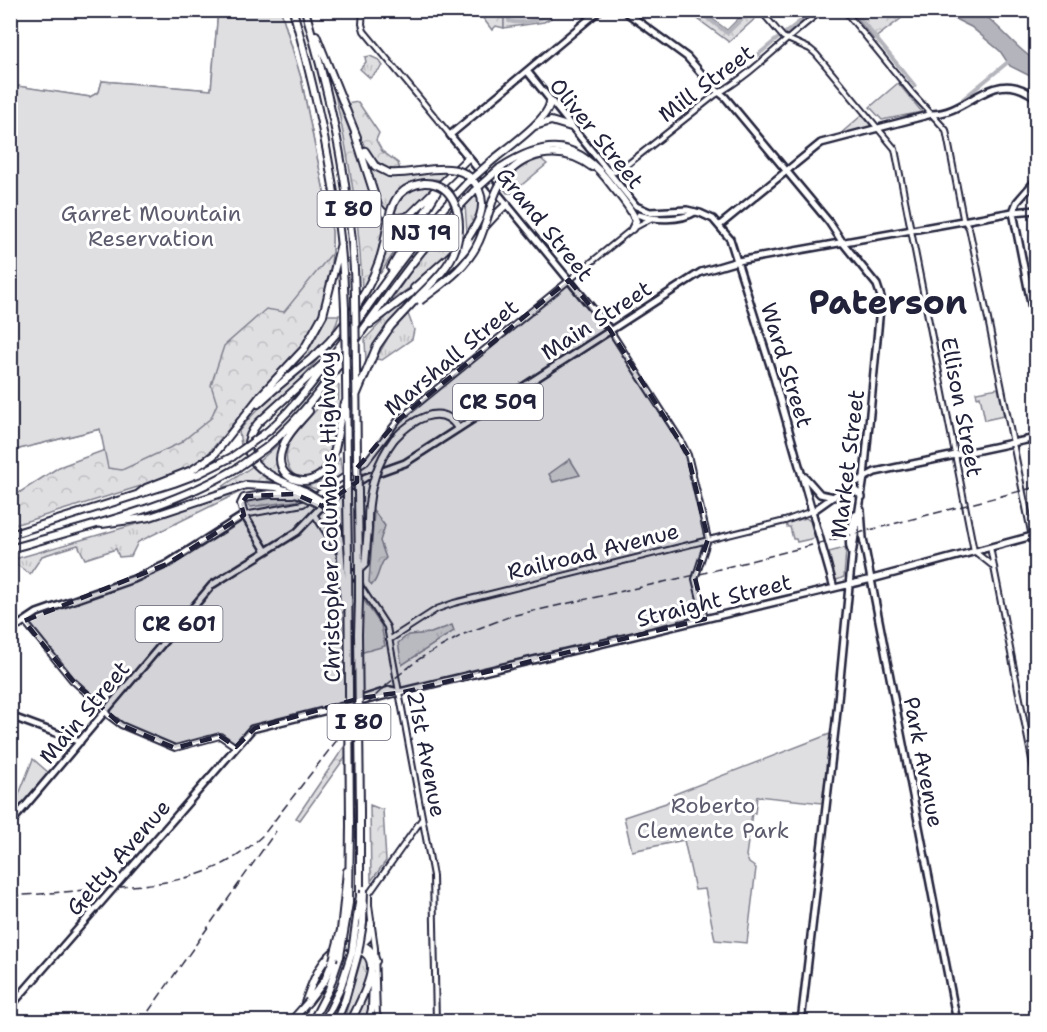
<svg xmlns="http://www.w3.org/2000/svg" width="1047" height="1032" font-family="'Shantell Sans',sans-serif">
<defs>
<pattern id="grass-tufts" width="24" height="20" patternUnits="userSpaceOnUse" patternTransform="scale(1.5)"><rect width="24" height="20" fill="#dfdfe2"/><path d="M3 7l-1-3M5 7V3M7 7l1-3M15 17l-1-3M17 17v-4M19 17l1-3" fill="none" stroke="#bfbfc3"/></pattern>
<pattern id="forest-crowns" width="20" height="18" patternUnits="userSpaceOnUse" patternTransform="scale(1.5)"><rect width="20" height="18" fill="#dfdfe2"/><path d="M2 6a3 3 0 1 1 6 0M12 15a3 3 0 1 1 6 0" fill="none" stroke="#bfbfc3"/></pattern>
</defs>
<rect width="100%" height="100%" fill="#fff"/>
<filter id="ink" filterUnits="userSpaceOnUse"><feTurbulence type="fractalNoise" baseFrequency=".0167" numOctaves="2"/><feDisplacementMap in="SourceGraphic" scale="12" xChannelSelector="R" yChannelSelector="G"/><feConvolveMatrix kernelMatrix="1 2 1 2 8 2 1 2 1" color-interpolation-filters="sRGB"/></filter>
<g filter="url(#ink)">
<path fill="url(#grass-tufts)" stroke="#80808e" stroke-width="1.5" d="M370 56 379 60 383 66 370 78 360 69 366 62 365 57Z
M368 162 379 172 393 176 452 169 442 180C414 175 399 188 389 213L382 205Z
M420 186 434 188 406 215H394C398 200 406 192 420 186Z
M478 194C482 210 476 220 467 233L465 205Z
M423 208 380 274 393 219H408Z
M456 219C469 252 412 285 390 302L422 255Z
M416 292 374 345 366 363 365 339 393 310Z
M408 314 414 330 412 339 382 360 376 359 392 331Z
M328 315H339C334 341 309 356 289 372L287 371 311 346Z
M318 359 299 381 252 426 248 441 241 445 239 431C262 402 288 379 318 359Z
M248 488 138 542 131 556 119 557 116 549 85 559 78 545 42 556 30 574 14 563 11 564V560L140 523 212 500 233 491Z
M452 625 454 631 402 665 398 643 408 635 431 633Z
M363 953 370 964 366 983 350 1021H346V1012Z
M371 983V999L367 1021 355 1022Z"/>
<path fill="url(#forest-crowns)" stroke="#80808e" stroke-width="1.5" d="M218 11H281L301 78 332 231V253L328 294 304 347 265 386 201 462 141 486 11 526V498L59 467 105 450 100 429 11 451 10 85 90 97 99 92 102 81 211 90Z
M484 11H504V28L496 26 492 30 482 17 486 14Z
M687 11H702L727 30 746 11H754L758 16 729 42Z
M851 11H911L874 39Z
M334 90 360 158 373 202 385 221C382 246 376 269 362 291 360 221 349 157 334 90Z
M358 102 379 133 376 140 382 151 398 163 400 170C368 170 356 129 346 104Z
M335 384 339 386C338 412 341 445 325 467 309 492 279 475 288 446 292 433 313 415 322 403 327 397 331 390 335 384Z
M282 441 278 463 286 478H282L258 462Z
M340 458 342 474 318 490 307 486 322 481Z
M253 466 272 481 222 487Z
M286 495 301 498 296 501 251 507 247 504 248 499Z
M374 511 385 526 380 541 386 558C378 565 380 577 372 585L369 582Z
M346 744V756L300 820 296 818Z
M370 805 383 810 386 861 371 881Z"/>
<path fill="#dfdfe2" stroke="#80808e" stroke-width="1.5" d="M218 11H281L301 78 332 231V253L284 312 266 309 224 346 211 385 217 404 211 418 180 443 122 470 108 468 100 429 11 451V85L90 97 99 92 102 81 211 90Z
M504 11H551L547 14 551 18 544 22 504 28Z
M898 83 922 112 882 120 870 107Z
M862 115 871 126 839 135Z
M541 159 547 164 512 193H507L502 186C513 172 524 164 541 159Z
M998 388 1004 416 985 420 980 396 977 397 976 392Z
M570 459 580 475 553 482 549 474Z
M806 518 810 521 815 538 797 542 796 539H793L790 527H787L786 523Z
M844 548 846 550 844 577 837 580 835 579 829 552Z
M363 599 381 625 385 646 338 659 329 621Z
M830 734 822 803 757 796 755 813H752L746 856 749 863 756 868 747 943 715 940 705 889 695 890 684 840 632 851 624 817 666 803 672 798V795Z
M33 759 49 773 15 812H12Z"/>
<path fill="#b4b4bc" stroke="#7a7a88" stroke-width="1.5" d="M942 11H988L987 17C1004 31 1017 49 1036 61V79L1010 66 1000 51 971 27 949 16Z"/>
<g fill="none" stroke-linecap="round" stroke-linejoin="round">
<path stroke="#b4b4bc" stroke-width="4" d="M510 10 509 21C523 25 544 19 556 10
M697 10 727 33 751 10
M853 10 915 86
M784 34 814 10
M753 59 777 39
M963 99 1008 62"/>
<defs>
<path id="minor" d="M363 10 362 24 364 31 450 135
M760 10 783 37 810 49 816 54 895 149 974 551 994 567
M844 10 912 93 946 130 963 218 969 228 977 265 1036 557
M608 170 615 172 623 168 715 95C755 73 786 37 823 10
M610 330 680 439 688 455 708 539 695 579 705 619
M314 514 387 627 433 876 436 1022
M244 515 303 504 366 462 398 420 632 229 652 218
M990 547 1036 780
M25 622 72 680 101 706 109 716 121 725 175 748 220 736 236 747
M389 640 437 609 454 603 785 521 812 511
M377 1016 375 948 369 905V894L422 819"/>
<path id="major" d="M600 10 450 135 610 330
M623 10 687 57 715 89 725 97 829 222 843 243 877 285 881 297 864 477 852 555 836 721 801 1022
M527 71 636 206 650 212 687 210 700 213 713 219 730 239 774 378 834 588
M1013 212 1036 329
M1013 212 1017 202 1036 180
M639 215C654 220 681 221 695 212
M720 225 821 143 932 114C970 114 994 64 1036 98
M805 477 820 494 834 497
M847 487 855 490 862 497
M861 510 863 538 957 1022
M813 511 847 487 875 472 1036 438
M852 553C846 542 852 527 855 515L860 513
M10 631 37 613 134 579 167 564 244 515 266 551
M356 701 390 690 399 692
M10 716 80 742
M10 824 212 585 297 532 319 509 338 494 366 477 405 463 701 272 738 261 1013 212 1036 210
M10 1007 252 729 399 692 872 579 1036 535"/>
<path id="highway" d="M293 10C320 108 342 206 345 308
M305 10C332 103 353 198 355 295
M316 35 357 137
M535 126 551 121 571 127
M355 134 378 206C386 218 397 221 410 215L469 157
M365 151 375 166 389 173
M493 160C507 148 550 119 550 101
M500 168C547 137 578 140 612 186 621 197 631 208 636 221L632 229
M506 175C529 150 564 146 592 167
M391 268 437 192
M445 270C468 250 484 224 507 204
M414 288 449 257 468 238
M370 324 408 295 435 278
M356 364 357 458
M346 378 347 464
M356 396 377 346 391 326 417 298
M258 404C277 386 298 370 318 353 346 327 374 285 383 248
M309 411C300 422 286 435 282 449 271 479 309 493 327 468 341 447 335 422 346 401
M268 431C305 398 332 356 361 316 394 269 427 224 467 183
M394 439C410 422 441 400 458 428
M267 447C305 415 332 375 360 334 396 284 431 235 474 191
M305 491C277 479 226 462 258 423L324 363
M358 492 359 572
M137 495 146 488 192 470 214 455 261 395 304 349 323 315 341 243
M347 499 348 555
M332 513 338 528 340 544
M244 515 241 504 244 498 269 494H293
M102 524 150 517 246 485 276 487 301 495
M10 535 174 483 198 474 232 457
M10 549C86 526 169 509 237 468
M359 570 365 564 368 529
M358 634 359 600
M360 896V810
M344 902 347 871
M349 903 350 825
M361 945 368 938 371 923
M309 1001 325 980 333 960
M299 1022C308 994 320 944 356 944 367 944 372 951 376 961
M312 1022 329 989 340 956
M324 1022 340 989 352 952
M336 1022 345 1000 358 953
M351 1022C358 1002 390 956 355 949
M369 1022 372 1009 373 975
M375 1022 377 1016"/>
</defs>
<use href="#minor" stroke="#22223b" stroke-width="8"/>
<use href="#major" stroke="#22223b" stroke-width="10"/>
<use href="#highway" stroke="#22223b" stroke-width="10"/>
<use href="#minor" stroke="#fff" stroke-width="4"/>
<use href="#major" stroke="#fff" stroke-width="5"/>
<use href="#highway" stroke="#fff" stroke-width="6"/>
<path stroke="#22223b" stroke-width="1.5" stroke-dasharray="9 4.5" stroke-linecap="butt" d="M10 896C43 894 75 891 107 888 169 883 217 880 264 834L354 718 373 698 389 683 419 659 464 634 511 616 704 573 1036 487
M141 1022 276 831"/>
<defs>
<path id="highway-bridge" d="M389 173C419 176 462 153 479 190 487 208 478 223 468 238
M467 183 493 160
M474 191 500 168
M383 248C387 232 388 208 399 195 406 188 414 184 424 183 457 182 464 222 456 247 450 267 432 283 417 298
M355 295 356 364
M420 301C442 284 467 268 479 241 489 219 491 194 506 175
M345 308 346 378
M232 457 268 431
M357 458 358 492
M347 464V499
M237 468 267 447
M305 491 320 500 332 513
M301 495 317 503
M368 529C367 496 374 466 394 439
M340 544 344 606
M348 555 350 825
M359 572V600
M358 634 360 810
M352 952 360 896
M358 953 363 923 364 889
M340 956 349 903
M333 960 341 930 344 902
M293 1019 309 1001"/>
</defs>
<use href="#highway-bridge" stroke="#22223b" stroke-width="10" stroke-linecap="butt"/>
<use href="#highway-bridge" stroke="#fff" stroke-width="6"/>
</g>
</g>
<path fill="#22223b" fill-opacity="0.2" stroke="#22223b" stroke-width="4.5" stroke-dasharray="12 8" stroke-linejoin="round" d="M569 280 610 330 688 455 708 539 695 578 705 619 404 692 361 698 255 728 236 747 220 736 175 748 121 725 72 680 24 621 167 564 244 515 241 504 247 496 295 494 322 506 357 482V468L398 420Z"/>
<g text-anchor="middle" stroke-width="6" stroke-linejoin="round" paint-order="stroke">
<g fill="#fff" stroke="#646476" stroke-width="1.5">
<rect x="317.5" y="191" width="63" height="36" rx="4.5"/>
<rect x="383.5" y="215" width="75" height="36" rx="4.5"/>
<rect x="453" y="384" width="90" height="36" rx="4.5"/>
<rect x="135.5" y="606" width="87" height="36" rx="4.5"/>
<rect x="327.5" y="704" width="63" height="36" rx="4.5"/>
</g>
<g font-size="21" font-weight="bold" fill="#22223b">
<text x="349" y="216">I 80</text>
<text x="421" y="240">NJ 19</text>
<text x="498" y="409">CR 509</text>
<text x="179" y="631">CR 601</text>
<text x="359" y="729">I 80</text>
</g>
<g font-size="22" fill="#22223b" stroke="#fff">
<text transform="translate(706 83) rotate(-37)" y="8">Mill Street</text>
<text transform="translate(597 133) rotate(51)" y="8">Oliver Street</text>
<text transform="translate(545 224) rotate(51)" y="8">Grand Street</text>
<text transform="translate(596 320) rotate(-33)" y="8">Main Street</text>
<text transform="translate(451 357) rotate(-40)" y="8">Marshall Street</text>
<text transform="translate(787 365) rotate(73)" y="8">Ward Street</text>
<text transform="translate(962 407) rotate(79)" y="8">Ellison Street</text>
<text transform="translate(847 464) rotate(-83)" y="8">Market Street</text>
<text transform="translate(329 517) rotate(-91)" y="8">Christopher Columbus Highway</text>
<text transform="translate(593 551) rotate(-14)" y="8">Railroad Avenue</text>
<text transform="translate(714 600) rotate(-14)" y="8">Straight Street</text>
<text transform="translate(84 712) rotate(-50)" y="8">Main Street</text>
<text transform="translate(427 754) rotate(79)" y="8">21st Avenue</text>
<text transform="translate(924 762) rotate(79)" y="8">Park Avenue</text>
<text transform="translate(118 857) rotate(-49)" y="8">Getty Avenue</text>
</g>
<g font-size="22" fill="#5b5b6d" stroke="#fff">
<text x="151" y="221">Garret Mountain<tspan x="151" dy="25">Reservation</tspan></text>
<text x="713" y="813">Roberto<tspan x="713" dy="25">Clemente Park</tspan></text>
</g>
<g font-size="34" font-weight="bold" fill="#22223b" stroke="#fff">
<text x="888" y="314">Paterson</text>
</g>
</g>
<rect width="1047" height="1032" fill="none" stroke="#fff" stroke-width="36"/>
<rect x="18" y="18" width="1011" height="996" fill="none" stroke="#22223b" stroke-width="2" filter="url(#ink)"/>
</svg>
